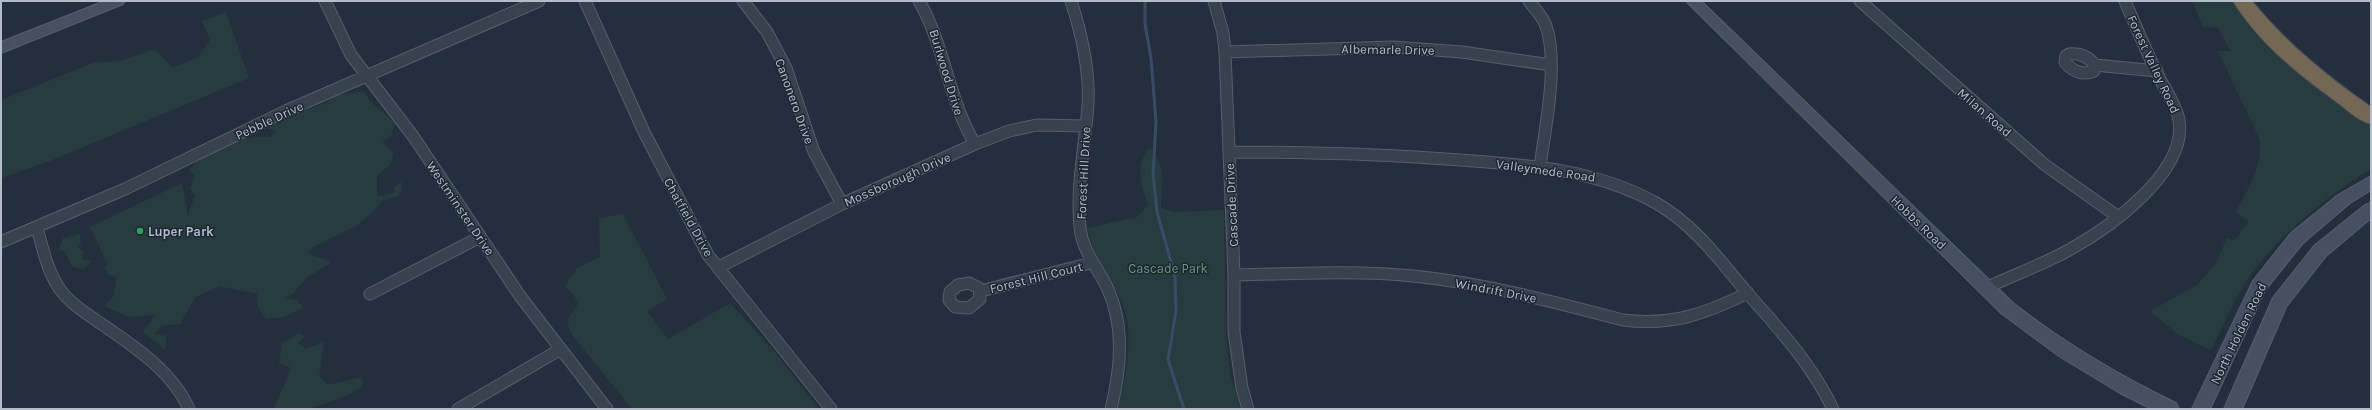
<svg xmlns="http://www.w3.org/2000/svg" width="2372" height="410" font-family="Karla,sans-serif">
<rect width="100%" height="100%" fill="#242f3e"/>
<path fill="#263c3f" d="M2192 1H2234L2371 123V169C2329 194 2277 237 2249 277 2234 299 2223 327 2211 350L2179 335 2150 311 2197 285 2216 263 2227 238 2234 241 2249 221 2235 212C2248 191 2262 166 2260 140L2218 51H2231L2218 28 2203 27Z
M226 12 249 78 50 161 1 178V100L93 63 120 61 154 49 173 68 198 57 210 40 202 21Z
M365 91 369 100 395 123 391 136 382 141 394 154 390 165 377 176V197L393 193 394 187 402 182V191L398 196 382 201 374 211 356 226 315 246 307 253 332 262 306 278 293 294 284 298 297 300 303 308 284 317 266 319 258 307 257 294 219 286 196 297 180 324 162 326 154 334 167 336 165 350 143 332 155 315 129 317 104 306 114 296 116 277 108 275 105 267 108 265 90 227 182 183 188 215 195 195 190 189 195 176 189 170C208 148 243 134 272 137L275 130 267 129 272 123 279 124 291 115 326 103 336 95Z
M1150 147C1167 172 1162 179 1161 208L1175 212 1224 210 1226 335 1230 374 1241 409H1118C1126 374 1136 332 1120 297 1109 274 1091 253 1088 228L1137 217 1148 205C1141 184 1134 166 1150 147Z
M623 214 667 299 647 311 668 339 730 303 774 351 819 409H632L570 332 567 320 579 302 565 286 577 268 600 257 599 218Z
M80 234 81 242 78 248 84 252 82 259 92 261 84 269 72 267 66 253 59 249 63 238Z
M298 333 305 336 298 343 306 349 324 342 319 376 327 385 362 377 363 386 346 396 309 409H274L291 368 279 363 282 344Z"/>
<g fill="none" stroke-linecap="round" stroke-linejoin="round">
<path stroke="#394c67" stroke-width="3" d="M1145 1V24L1151 58 1156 122 1153 174 1157 212 1175 276 1176 311 1168 360 1184 409"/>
<defs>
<path id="street" d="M325 1 351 55 413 136 520 296 607 409
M585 1 644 132 708 255 831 409
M743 1 767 32 786 68 814 152 842 204
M919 1C945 46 948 99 975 144
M1071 1C1082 35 1090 70 1088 105 1085 146 1076 186 1080 227 1082 250 1097 267 1107 287 1125 326 1121 368 1111 409
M1214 1 1223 33 1225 52 1234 275V332L1242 388 1248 409
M1529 1C1535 9 1543 17 1546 26 1559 63 1545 128 1540 167
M1860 1 2045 165 2117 216
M1225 52 1393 47 1462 52 1551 65
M2069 54C2080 53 2088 56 2095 65L2094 71C2083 76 2072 71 2065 62L2066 56Z
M2095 65 2157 71
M1229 152C1306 152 1383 154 1460 160 1527 165 1596 169 1656 203 1695 225 1721 262 1749 295 1781 331 1812 365 1833 409
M37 228C43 249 47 270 59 288 70 304 87 314 103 325 135 347 173 372 189 409
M1 242 125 189 288 110 539 1
M719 267 842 204 975 144 1009 131 1037 125 1086 126
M1234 275C1293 274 1353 270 1413 276 1484 283 1554 302 1623 320 1673 326 1704 314 1748 293
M969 283 979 288 980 299 969 308 955 307 949 300 950 292 958 285Z
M1986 288C2013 275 2042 265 2069 250 2109 228 2188 172 2179 120 2177 106 2166 91 2160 79 2147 53 2136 27 2125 1
M981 291 1091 263
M370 294 480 237
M458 409 561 349"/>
<path id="secondary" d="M105 1H125L123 4 1 53V42Z
M1686 1H1701L2013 303C2064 343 2118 375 2176 403L2179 409H2152L2120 393 2059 356 2001 313Z
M2371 176V190L2350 203 2303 243 2265 290 2210 409H2192L2253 281 2291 233 2338 195Z
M2371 203V218L2326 256 2286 307 2242 409H2224L2273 298 2314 246 2365 205Z"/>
<path id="highway" d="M2233 1H2252C2286 43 2327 76 2371 107V124C2359 121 2348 111 2338 103 2299 75 2258 42 2233 1Z"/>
</defs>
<use href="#street" stroke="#565f6c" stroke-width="13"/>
<use href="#secondary" stroke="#565f6c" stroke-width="2"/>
<use href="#highway" stroke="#434c59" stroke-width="2"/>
<use href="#street" stroke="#38414e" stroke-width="11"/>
<use href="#secondary" fill="#465061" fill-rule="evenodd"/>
<use href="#highway" fill="#746855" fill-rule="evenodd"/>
</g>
<circle fill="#2e9e5b" stroke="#1d2633" stroke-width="1.5" cx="140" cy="231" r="4"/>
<g text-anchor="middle" stroke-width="3" stroke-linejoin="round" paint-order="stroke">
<g font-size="13" fill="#b4bcc9" stroke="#1d2633">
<text transform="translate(1388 49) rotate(1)" y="5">Albemarle Drive</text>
<text transform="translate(2154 64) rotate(65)" y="5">Forest Valley Road</text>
<text transform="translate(947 72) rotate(73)" y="5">Burlwood Drive</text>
<text transform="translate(795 101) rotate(70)" y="5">Canonero Drive</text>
<text transform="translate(1985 112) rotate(41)" y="5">Milan Road</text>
<text transform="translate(269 120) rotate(-25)" y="5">Pebble Drive</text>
<text transform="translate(1546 170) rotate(8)" y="5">Valleymede Road</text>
<text transform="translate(1083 173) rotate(-87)" y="5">Forest Hill Drive</text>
<text transform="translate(897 179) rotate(-24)" y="5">Mossborough Drive</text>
<text transform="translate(1231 205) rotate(-93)" y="5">Cascade Drive</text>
<text transform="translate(461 208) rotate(56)" y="5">Westminster Drive</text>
<text transform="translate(689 217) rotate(61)" y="5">Chatfield Drive</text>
<text transform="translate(1919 222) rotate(44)" y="5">Hobbs Road</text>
<text transform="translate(1036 277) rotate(-14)" y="5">Forest Hill Court</text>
<text transform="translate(1496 290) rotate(11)" y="5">Windrift Drive</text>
<text transform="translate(2238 333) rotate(-64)" y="5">North Holden Road</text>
</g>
<g font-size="13" font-weight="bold" fill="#b4bcc9" stroke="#1d2633" text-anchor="start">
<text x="148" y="236">Luper Park</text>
</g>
<g font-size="13" fill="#6b9a76" stroke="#1d2633">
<text x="1168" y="273">Cascade Park</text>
</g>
</g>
<rect width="2372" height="410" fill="none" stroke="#b4bcc9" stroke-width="4"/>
</svg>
